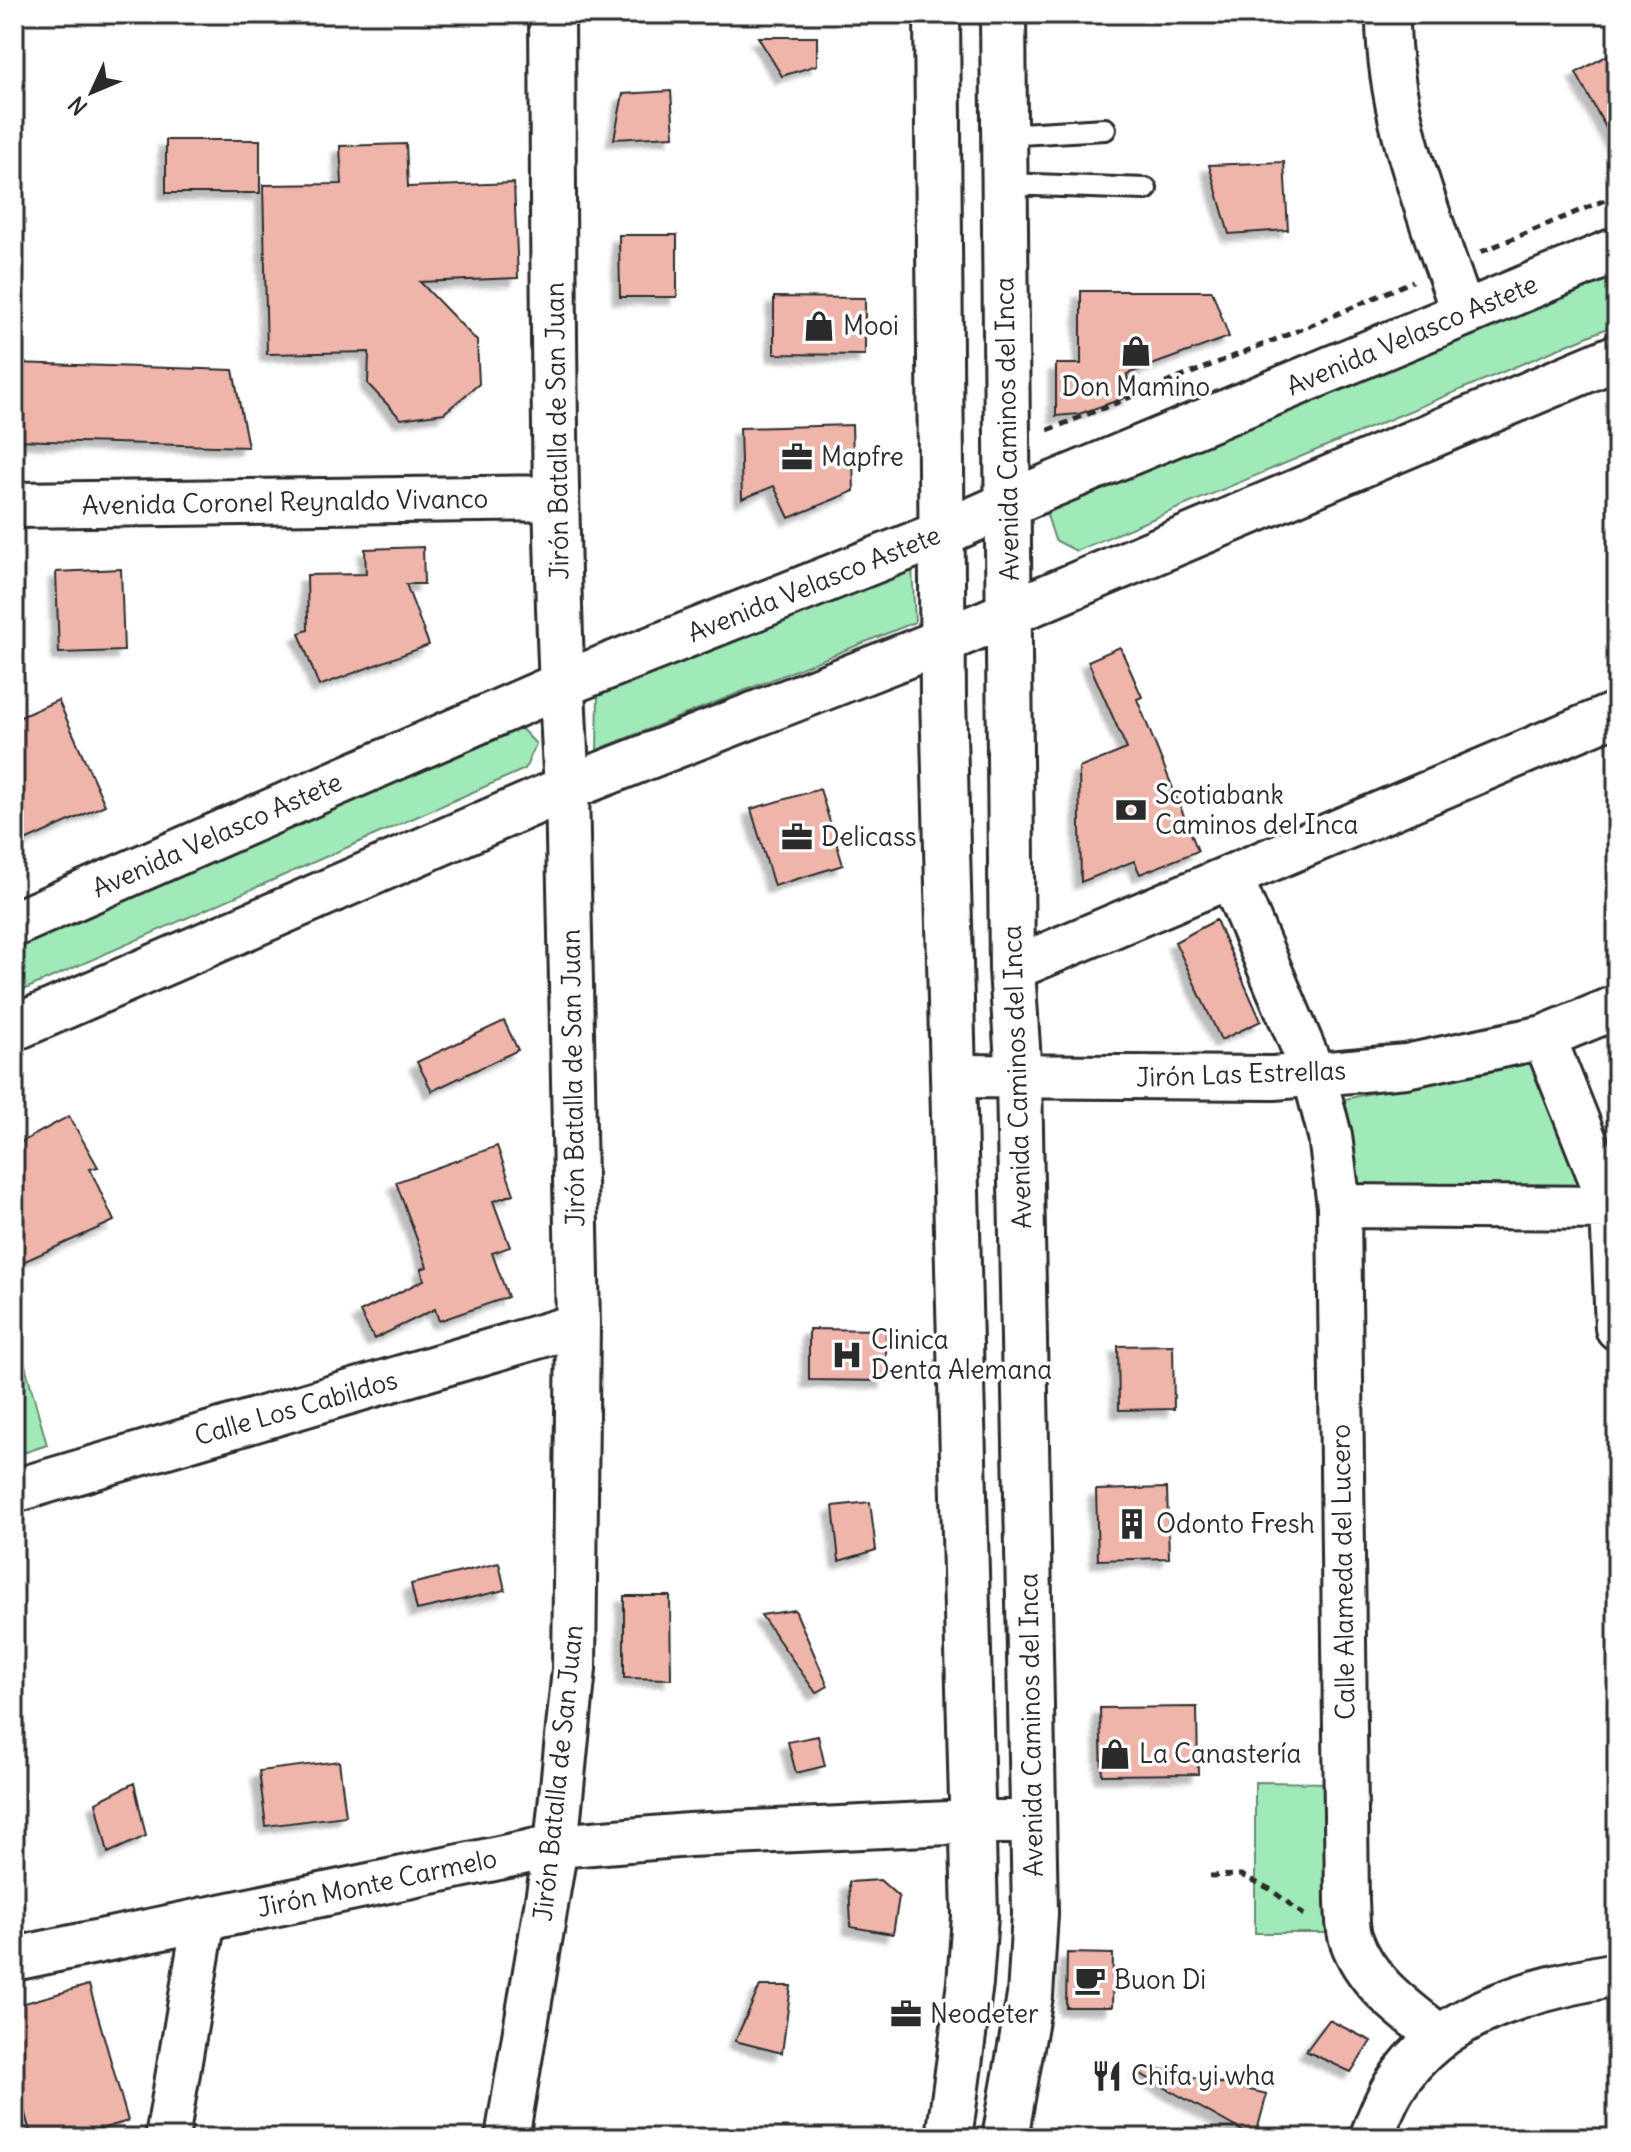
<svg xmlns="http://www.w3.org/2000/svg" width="1631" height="2152" font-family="Delius,sans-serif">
<defs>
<filter id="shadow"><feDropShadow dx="-7" dy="7" stdDeviation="2" flood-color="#0004"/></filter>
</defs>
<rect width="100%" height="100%" fill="#fff"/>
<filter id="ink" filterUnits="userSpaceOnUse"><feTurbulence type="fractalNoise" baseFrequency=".0125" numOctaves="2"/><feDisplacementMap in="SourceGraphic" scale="16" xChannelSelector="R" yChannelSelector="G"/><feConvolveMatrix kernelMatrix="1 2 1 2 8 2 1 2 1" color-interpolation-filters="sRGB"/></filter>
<g filter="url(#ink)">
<path fill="#a0e9b8" stroke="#668a72" stroke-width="2" d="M1617 265V324L1076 551 1055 540 1046 512 1061 497Z
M912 567 915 622 597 750 598 694Z
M517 724 536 744 525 769 14 994V941Z
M1512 1061 1531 1064 1541 1075 1600 1198H1346L1345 1099Z
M14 1325 47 1445 14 1456Z
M1255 1782 1332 1783 1333 1933H1255Z"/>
<path fill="#efb5ab" stroke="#2b2b2b" stroke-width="2" filter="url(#shadow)" d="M758 37H817V65L782 76Z
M1617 50V148L1576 73Z
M671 91 674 136 614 139 623 94Z
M166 140H260V193H166Z
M406 144 408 187 514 183 518 278 420 282 477 341 479 384 444 413 401 419 368 384 369 352 267 354 263 185 342 184 340 146Z
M1284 162 1288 230 1229 234 1209 165Z
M619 235H677V297H620Z
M1081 291H1212L1229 337 1127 374 1130 396 1079 414 1056 416V364H1081Z
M774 297 865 298V355L774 354Z
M14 363 233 370 248 447 14 440Z
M852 425 854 491 789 518 774 486 742 499 740 428Z
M423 547 424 584H406L429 645 319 686 299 633 308 630 307 575 366 574 365 549Z
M121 569 124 651 59 653 56 572Z
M1120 647 1142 697 1137 699 1198 851 1140 874 1134 861 1081 882 1079 768 1127 749 1088 661Z
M58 700 105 805 14 846V720Z
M820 789 843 865 774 886 751 809Z
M1216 920 1261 1021 1221 1040 1175 942Z
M504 1021 518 1050 432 1091 417 1062Z
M69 1116 98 1167 90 1169 114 1221 14 1266V1146Z
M497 1146 514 1194 493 1201 510 1247 492 1253 508 1297 439 1321 435 1309 374 1339 360 1312 424 1280 421 1269 427 1267 396 1182Z
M809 1329 886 1330V1381L809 1380Z
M1173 1345 1174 1409 1119 1410 1118 1346Z
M1167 1488 1169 1558 1098 1560 1096 1490Z
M870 1502 876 1550 839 1561 833 1506Z
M499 1563 505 1590 417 1610 411 1584Z
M624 1596H670L671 1679 624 1678Z
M795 1610 828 1686 816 1693 761 1615Z
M1197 1707 1198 1774 1102 1775 1100 1708Z
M818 1736 825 1766 796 1773 788 1742Z
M339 1761 346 1816 266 1826 259 1771Z
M134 1783 146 1836 108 1853 96 1802Z
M880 1880 899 1897 893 1934 851 1927 849 1882Z
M1067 1953 1113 1954 1112 2007H1066Z
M89 1985 128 2121 70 2138H32L14 2076V2006Z
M760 1986H791L782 2053 735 2041Z
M1329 2020 1371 2041 1351 2072 1306 2051Z
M1142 2065 1267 2094 1255 2138 1139 2073Z"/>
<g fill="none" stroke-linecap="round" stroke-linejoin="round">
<defs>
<path id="lane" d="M1004 135 1105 129
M1004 184 1146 189"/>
<path id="street" d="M1388 14C1387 118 1431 217 1463 314
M1231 877 1314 1074 1330 1136 1339 1206 1347 1902C1348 1914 1347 1928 1351 1939 1366 1983 1405 2009 1439 2036
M1012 969 1617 713
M1544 1037 1612 1208 1617 1328
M952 1076 1274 1078 1406 1066 1544 1037 1617 1007
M1339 1206 1617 1208
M14 1491 578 1325
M14 1959 556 1846 689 1835 971 1822H1032
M167 2138 204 1919
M507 2138 556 1846 574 1669 578 1325 567 788
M1371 2138C1378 2121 1384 2103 1394 2087 1441 2011 1534 1989 1617 1974"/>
<path id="secondary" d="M552 14C554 272 552 531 567 788
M937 14 943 695 975 1916 970 1983 949 2138
M1003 14 1012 969 1019 1078 1035 1914 1030 1996 1005 2138
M14 505 556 498
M14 924 561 685 941 534 1049 486 1617 250
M14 1028 567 788 943 641 1617 357"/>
</defs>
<use href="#lane" stroke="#2b2b2b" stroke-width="26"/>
<use href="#street" stroke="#2b2b2b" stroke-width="48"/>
<use href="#secondary" stroke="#2b2b2b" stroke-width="50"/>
<path stroke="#2b2b2b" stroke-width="5" stroke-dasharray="8 6" stroke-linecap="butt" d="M1481 252 1617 195
M1048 430 1307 327 1413 281
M1210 1876 1241 1875 1270 1889 1308 1918"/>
<use href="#lane" stroke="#fff" stroke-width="20"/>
<use href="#street" stroke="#fff" stroke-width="42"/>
<use href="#secondary" stroke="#fff" stroke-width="44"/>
</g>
</g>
<defs>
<symbol id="shop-bare" viewBox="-9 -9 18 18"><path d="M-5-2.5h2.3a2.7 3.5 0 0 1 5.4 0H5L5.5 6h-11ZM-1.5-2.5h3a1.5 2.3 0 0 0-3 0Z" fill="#2b2b2b" stroke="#fff" stroke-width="2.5" paint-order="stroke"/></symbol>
<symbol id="office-bare" viewBox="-9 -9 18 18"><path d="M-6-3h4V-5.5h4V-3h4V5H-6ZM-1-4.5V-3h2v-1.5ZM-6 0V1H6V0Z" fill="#2b2b2b" stroke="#fff" stroke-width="2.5" paint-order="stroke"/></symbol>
<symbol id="bank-bare" viewBox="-9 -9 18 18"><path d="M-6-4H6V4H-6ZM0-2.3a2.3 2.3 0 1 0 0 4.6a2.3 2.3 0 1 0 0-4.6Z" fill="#2b2b2b" stroke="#fff" stroke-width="2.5" paint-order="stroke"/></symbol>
<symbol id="hospital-bare" viewBox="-9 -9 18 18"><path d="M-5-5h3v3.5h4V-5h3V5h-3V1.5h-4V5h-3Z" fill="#2b2b2b" stroke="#fff" stroke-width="2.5" paint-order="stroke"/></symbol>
<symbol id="building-bare" viewBox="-9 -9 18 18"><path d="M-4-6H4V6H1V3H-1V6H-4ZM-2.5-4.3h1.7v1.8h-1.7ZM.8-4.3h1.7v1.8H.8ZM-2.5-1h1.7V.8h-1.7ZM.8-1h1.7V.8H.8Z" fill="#2b2b2b" stroke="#fff" stroke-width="2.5" paint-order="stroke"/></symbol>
<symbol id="cafe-bare" viewBox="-9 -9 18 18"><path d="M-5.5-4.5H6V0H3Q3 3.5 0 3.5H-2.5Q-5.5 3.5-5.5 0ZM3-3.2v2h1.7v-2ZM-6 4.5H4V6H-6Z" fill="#2b2b2b" stroke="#fff" stroke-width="2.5" paint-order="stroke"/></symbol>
<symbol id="restaurant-bare" viewBox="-9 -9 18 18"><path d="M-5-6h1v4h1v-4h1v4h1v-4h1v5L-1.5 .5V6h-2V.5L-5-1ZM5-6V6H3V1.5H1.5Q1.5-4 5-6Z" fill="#2b2b2b" stroke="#fff" stroke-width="2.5" paint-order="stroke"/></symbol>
</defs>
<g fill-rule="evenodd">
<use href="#shop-bare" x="797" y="304" width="44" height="44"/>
<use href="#shop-bare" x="1114" y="329" width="44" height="44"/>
<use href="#office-bare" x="775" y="435" width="44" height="44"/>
<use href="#bank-bare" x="1109" y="788" width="44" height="44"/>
<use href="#office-bare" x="775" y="815" width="44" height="44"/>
<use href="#hospital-bare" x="825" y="1333" width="44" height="44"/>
<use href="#building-bare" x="1110" y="1502" width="44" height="44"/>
<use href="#shop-bare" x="1093" y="1732" width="44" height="44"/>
<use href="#cafe-bare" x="1068" y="1958" width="44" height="44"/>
<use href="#office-bare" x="884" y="1992" width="44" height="44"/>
<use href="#restaurant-bare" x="1085" y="2054" width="44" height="44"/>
</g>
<g text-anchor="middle" stroke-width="7" stroke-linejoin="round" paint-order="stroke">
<g font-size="26" fill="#2b2b2b" stroke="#fff" text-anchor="start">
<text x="843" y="335">Mooi</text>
<text x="1136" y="396" text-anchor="middle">Don Mamino</text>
<text x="821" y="466">Mapfre</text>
<text x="1155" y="804">Scotiabank<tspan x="1155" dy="30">Caminos del Inca</tspan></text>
<text x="821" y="846">Delicass</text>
<text x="871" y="1349">Clinica<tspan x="871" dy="30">Denta Alemana</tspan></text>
<text x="1156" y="1533">Odonto Fresh</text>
<text x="1139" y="1763">La Canastería</text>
<text x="1114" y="1989">Buon Di</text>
<text x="930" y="2023">Neodeter</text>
<text x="1131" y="2085">Chifa yi wha</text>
</g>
<g font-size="26" fill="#2b2b2b" stroke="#fff">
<text transform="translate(1412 335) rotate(-23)" y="9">Avenida Velasco Astete</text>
<text transform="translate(1007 429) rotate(-91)" y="9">Avenida Caminos del Inca</text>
<text transform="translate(557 431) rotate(-91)" y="9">Jirón Batalla de San Juan</text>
<text transform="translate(285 502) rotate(-1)" y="9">Avenida Coronel Reynaldo Vivanco</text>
<text transform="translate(814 584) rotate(-22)" y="9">Avenida Velasco Astete</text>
<text transform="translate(217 835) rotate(-24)" y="9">Avenida Velasco Astete</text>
<text transform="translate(1241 1074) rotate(-2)" y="9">Jirón Las Estrellas</text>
<text transform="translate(1017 1077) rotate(-92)" y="9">Avenida Caminos del Inca</text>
<text transform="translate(573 1078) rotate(-91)" y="9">Jirón Batalla de San Juan</text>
<text transform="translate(296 1408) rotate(-16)" y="9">Calle Los Cabildos</text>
<text transform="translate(1343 1572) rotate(-91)" y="9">Calle Alameda del Lucero</text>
<text transform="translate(1031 1725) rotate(-91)" y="9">Avenida Caminos del Inca</text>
<text transform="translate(558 1773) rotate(-84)" y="9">Jirón Batalla de San Juan</text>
<text transform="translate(377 1883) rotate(-12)" y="9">Jirón Monte Carmelo</text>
</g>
</g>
<rect width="1631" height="2152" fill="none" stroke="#fff" stroke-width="48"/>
<rect x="24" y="24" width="1583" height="2104" fill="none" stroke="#2b2b2b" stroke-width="3" filter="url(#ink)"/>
<g transform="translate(92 92) rotate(226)" stroke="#ffffff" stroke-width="6" paint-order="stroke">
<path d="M0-6L14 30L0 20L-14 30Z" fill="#2b2b2b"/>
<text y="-12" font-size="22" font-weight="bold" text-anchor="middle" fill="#2b2b2b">N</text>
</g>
</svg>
